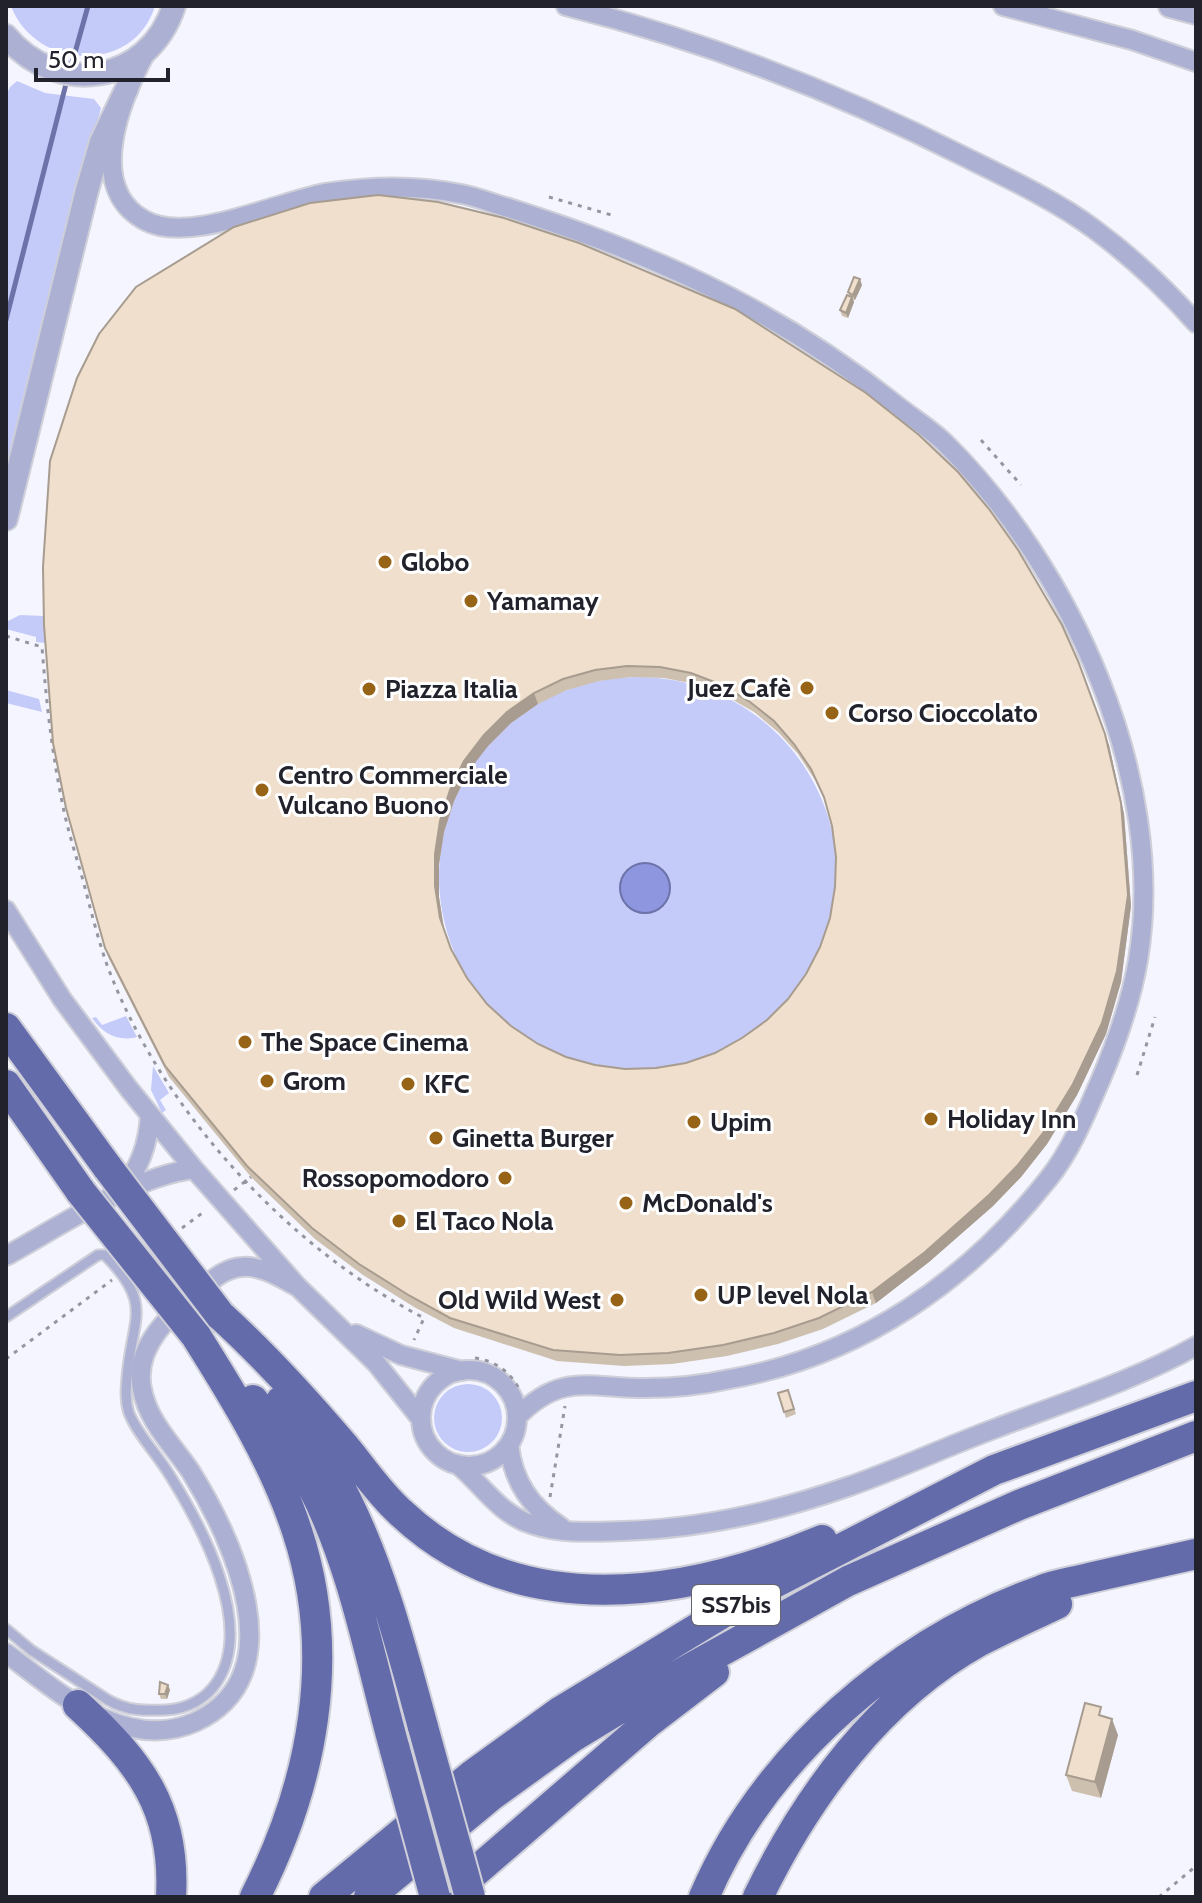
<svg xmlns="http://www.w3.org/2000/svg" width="1202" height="1903" font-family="Cabin,sans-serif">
<rect width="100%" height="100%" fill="#f4f5ff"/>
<path fill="#c4cbf9" d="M11 6H155C134 75 35 70 11 6Z
M17 81 45 93 94 99 101 108 6 473V96L10 87Z
M20 615 44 616 45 643 36 642V637L6 629V622Z
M439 876a199 199 0 1 1 398 0a199 199 0 1 1-398 0Z
M6 690 39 699 42 712 6 703Z
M126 1016 137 1037C118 1042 103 1034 92 1018L96 1017 102 1025Z
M153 1066 169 1093 160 1100 166 1110 162 1113 151 1090Z
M434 1418a34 34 0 1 1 68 0a34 34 0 1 1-68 0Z"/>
<path fill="#8d96df" stroke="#6d73a9" stroke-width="2" d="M620 888a25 25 0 1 1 50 0a25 25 0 1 1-50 0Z"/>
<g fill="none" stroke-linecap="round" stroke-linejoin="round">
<path stroke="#6d73a9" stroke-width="5" d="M71 67 88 6
M6 320 67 80"/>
<defs>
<path id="service" d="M6 1317 98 1255H105C154 1305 132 1317 127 1377 126 1389 125 1401 129 1413 137 1434 157 1454 169 1474 201 1525 255 1624 217 1682 206 1699 187 1709 166 1710 145 1711 127 1711 108 1700L31 1650 6 1629"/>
<path id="minor" d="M566 6C706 41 839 93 967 158 1008 178 1058 202 1094 229 1132 257 1165 288 1196 323
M1003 6 1132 40 1196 62
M146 52C122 97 84 187 144 220 188 245 277 202 325 193 370 186 417 185 461 194 478 197 493 204 509 208 537 217 564 226 591 236 704 278 801 329 895 404 911 417 929 428 944 442 1071 567 1168 780 1138 960 1131 1002 1117 1041 1101 1079 1086 1113 1072 1149 1049 1178 968 1281 861 1356 730 1379 703 1385 672 1388 644 1388 589 1388 561 1372 517 1417
M6 910 62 999 129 1089 194 1169 298 1287 376 1363 421 1419
M121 1193C139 1167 148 1147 150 1115
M6 1256C60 1226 134 1176 194 1169
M356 1334 401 1355 462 1371
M421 1418a48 48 0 1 1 96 0a48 48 0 1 1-96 0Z
M509 1445C513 1482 531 1507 561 1527
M457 1464C482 1484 499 1514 531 1524 560 1534 592 1532 622 1531 699 1529 775 1512 847 1487 897 1470 945 1447 994 1429 1062 1403 1133 1381 1196 1346
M6 1653C58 1692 125 1753 195 1722 296 1676 233 1540 191 1472 173 1445 148 1422 142 1389 133 1346 171 1314 200 1290 212 1280 225 1268 242 1267 261 1265 281 1278 298 1287"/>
<path id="tertiary" d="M1170 6 1196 13
M6 36C57 97 148 85 174 6
M6 519 87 190 101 142 127 88"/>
<path id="trunk" d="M6 1028 108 1168
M6 1085 81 1192
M220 1315C265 1356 306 1401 345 1447 363 1469 379 1493 400 1512 518 1624 684 1598 822 1540
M196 1336C235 1398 274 1461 297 1531 338 1655 313 1783 255 1897
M253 1400C274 1428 296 1456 312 1486 354 1566 371 1664 395 1750
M281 1401C305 1433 329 1464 346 1499 382 1572 402 1650 423 1727
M78 1705C140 1762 176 1809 171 1897
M324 1897 471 1776 561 1711 759 1591 994 1470 1196 1396
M369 1897 492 1795 571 1738 642 1695 848 1581 1019 1505 1196 1436
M446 1897 650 1721 714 1672
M704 1897C765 1755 897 1642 1042 1590 1057 1584 1074 1582 1089 1578 1125 1570 1160 1562 1196 1554
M758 1897C807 1796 879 1697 980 1641 1005 1628 1032 1616 1057 1604"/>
</defs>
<use href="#service" stroke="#cecfd9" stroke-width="13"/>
<use href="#minor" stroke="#cecfd9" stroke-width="22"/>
<use href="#tertiary" stroke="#cecfd9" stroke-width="26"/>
<use href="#trunk" stroke="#cecfd9" stroke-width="34"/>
<path stroke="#95969f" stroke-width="3" stroke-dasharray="4 6" stroke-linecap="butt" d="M549 197 615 216
M981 440 1021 485
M6 636 42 647C46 697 51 747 61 796 66 826 76 855 84 884 91 911 98 939 107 965 161 1110 288 1248 424 1318L414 1340
M1137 1075 1155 1017
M234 1190 251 1177
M182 1228 205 1211
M475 1358C497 1361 511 1373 521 1392
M6 1359 112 1280
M550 1497 565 1406
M1159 1897 1196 1866"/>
<use href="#service" stroke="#acb1d3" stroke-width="9"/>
<use href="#minor" stroke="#acb1d3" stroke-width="18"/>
<use href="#tertiary" stroke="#acb1d3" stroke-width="22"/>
<use href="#trunk" stroke="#646bab" stroke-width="30"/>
<defs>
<path id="trunk-bridge" d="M108 1168 220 1315
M81 1192 196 1336
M423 1727 470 1897
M395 1750 435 1897"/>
</defs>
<use href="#trunk-bridge" stroke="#cecfd9" stroke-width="34" stroke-linecap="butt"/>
<use href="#trunk-bridge" stroke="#646bab" stroke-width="30"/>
</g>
<path fill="#cec0af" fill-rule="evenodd" d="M862 285 855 300H853L854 302 848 318 842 316 840 310 849 295 848 292Z
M50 461 1109 745 1124 814 1131 906 1121 982 1106 1034 1077 1095 1047 1144 1021 1177 993 1206 929 1262 876 1303 823 1329 778 1344 727 1356 672 1364 624 1366 557 1361 454 1328 414 1307 363 1275 315 1239 251 1177 169 1077 109 959 105 948ZM631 677 664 678 695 684 726 696 754 712 778 732 798 754 815 780 826 803 832 826 836 857 835 887 830 918 820 947 806 974 788 999 767 1020 742 1038 715 1053 686 1063 656 1068 625 1069 595 1065 566 1057 538 1044 511 1026 487 1004 467 978 452 950 444 929 439 897V864L444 832 454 801 468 772 488 746 511 723 538 704 567 690 599 681Z
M788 1390 796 1414 786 1418 778 1393Z
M168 1685 170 1690 167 1699H161L159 1694Z
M1104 1717 1118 1735 1101 1798 1072 1791 1066 1775Z"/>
<path fill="#a79c8f" d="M860 279 862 285 855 300 853 295Z
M852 297 854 302 848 318 846 313Z
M534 693 538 704 511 723 488 746 468 772 454 801 444 832 439 864V897L444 929 440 918 435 886V854L440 821 450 790 464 761 484 735 507 712Z
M1105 734 1109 745 1124 814 1131 906 1121 982 1106 1034 1077 1095 1047 1144 1021 1177 993 1206 929 1262 876 1303 872 1292Z
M168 1685 170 1690 167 1699 165 1694Z
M1112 1719 1118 1735 1101 1798 1095 1782Z"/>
<path fill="#efdfcc" stroke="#a79c8f" stroke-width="2" fill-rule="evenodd" d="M378 195 438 202 504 218 579 243 735 309 866 393 919 435 958 472 989 509 1018 550 1062 625 1078 661 1105 734 1121 803 1128 895 1117 971 1102 1023 1073 1084 1043 1133 1017 1166 989 1195 925 1252 872 1292 819 1318 774 1333 723 1345 668 1353 620 1355 553 1350 450 1318 410 1296 359 1264 312 1228 247 1166 165 1066 105 948 66 808 53 743 44 625 43 567 50 461 77 378 99 334 136 287 234 227 310 203ZM627 666 660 667 691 673 722 685 750 702 774 721 794 744 811 769 824 797 832 826 836 857 835 887 830 918 820 947 806 974 788 999 767 1020 742 1038 715 1053 686 1063 656 1068 625 1069 595 1065 566 1057 538 1044 511 1026 487 1004 467 978 451 949 440 918 435 886V854L440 821 450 790 464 761 484 735 507 712 534 693 563 679 595 670Z
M854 277 860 279 853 295 848 292Z
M847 295 852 297 846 313 840 310Z
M788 1390 794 1409 784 1412 778 1393Z
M160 1682 168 1685 165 1694H159Z
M1085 1703 1101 1707 1099 1715 1112 1719 1095 1782 1066 1775Z"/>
<g fill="#966317" stroke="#fff" stroke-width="3">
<circle cx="385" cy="562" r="8"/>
<circle cx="471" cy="601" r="8"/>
<circle cx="807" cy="688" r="8"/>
<circle cx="369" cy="689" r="8"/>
<circle cx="832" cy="713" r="8"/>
<circle cx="262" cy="790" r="8"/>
<circle cx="245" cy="1042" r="8"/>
<circle cx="267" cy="1081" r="8"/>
<circle cx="408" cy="1084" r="8"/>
<circle cx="931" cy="1119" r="8"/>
<circle cx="694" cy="1122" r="8"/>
<circle cx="436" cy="1138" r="8"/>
<circle cx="505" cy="1178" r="8"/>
<circle cx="626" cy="1203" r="8"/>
<circle cx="399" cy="1221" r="8"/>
<circle cx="701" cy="1295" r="8"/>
<circle cx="617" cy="1300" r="8"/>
</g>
<g text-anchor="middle" stroke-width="6" stroke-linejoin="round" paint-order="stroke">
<rect fill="#fff" stroke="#64646b" stroke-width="2" x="692" y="1585" width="88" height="40" rx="6"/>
<g font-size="24" font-weight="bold" fill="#21222b">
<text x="736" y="1613">SS7bis</text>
</g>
<g font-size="26" font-weight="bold" fill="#21222b" stroke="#fff" text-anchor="start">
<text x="401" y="571">Globo</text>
<text x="487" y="610">Yamamay</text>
<text x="791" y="697" text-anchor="end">Juez Cafè</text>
<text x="385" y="698">Piazza Italia</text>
<text x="848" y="722">Corso Cioccolato</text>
<text x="278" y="784">Centro Commerciale<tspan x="278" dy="30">Vulcano Buono</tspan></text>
<text x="261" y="1051">The Space Cinema</text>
<text x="283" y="1090">Grom</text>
<text x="424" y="1093">KFC</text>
<text x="947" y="1128">Holiday Inn</text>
<text x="710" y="1131">Upim</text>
<text x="452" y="1147">Ginetta Burger</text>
<text x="489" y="1187" text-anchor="end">Rossopomodoro</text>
<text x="642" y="1212">McDonald's</text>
<text x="415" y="1230">El Taco Nola</text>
<text x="717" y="1304">UP level Nola</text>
<text x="601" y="1309" text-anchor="end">Old Wild West</text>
</g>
</g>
<rect width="1202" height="1903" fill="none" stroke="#21222b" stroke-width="16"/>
<path d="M36 68v12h132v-12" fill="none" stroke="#21222b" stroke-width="4"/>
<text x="48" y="68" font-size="24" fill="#21222b" stroke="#ffffff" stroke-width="6" paint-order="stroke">50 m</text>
</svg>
